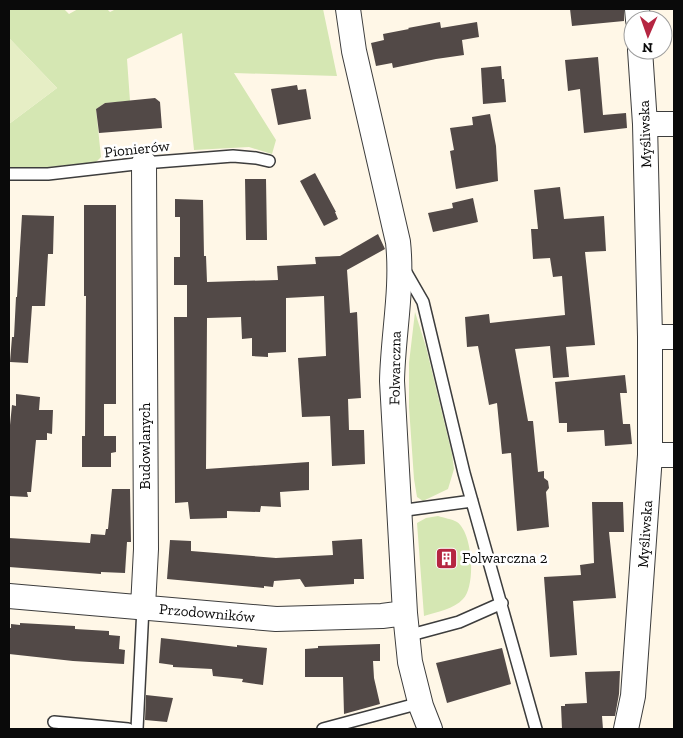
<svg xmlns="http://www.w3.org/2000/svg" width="683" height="738" font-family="'Zilla Slab',serif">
<rect width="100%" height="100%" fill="#fff7e7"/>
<path fill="#d5e7b3" d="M9 9H64L69 14 78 9H107L110 12 116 9H323L337 76 234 73 276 140 272 154 249 147 194 150 182 33 127 59 130 101 105 103 96 109 101 157 96 162 30 169 9 167V124L57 88 9 38Z
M415 312 426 347 452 454 454 469 448 489 423 501 417 497 414 479 409 407V363Z
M438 516C444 518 452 519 457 522 473 533 476 586 463 599 454 609 437 612 424 616L417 523 426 518Z"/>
<path fill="#e6eec5" d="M9 38 57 88 9 124Z"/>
<path fill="#524947" d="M570 9H624V21L572 26Z
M440 22 441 28 477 22 479 37 462 40 464 55 436 59 393 68 392 63 376 66 371 43 384 40 383 34 409 29 408 28Z
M598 57 603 115 626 113 627 128 584 133 580 89 568 91 565 60Z
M501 66 502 79H504L506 102 483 104 481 68Z
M297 85 298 90 306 89 311 119 278 125 271 89Z
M155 98 160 102 162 128 99 133 96 109 105 103Z
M490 114 496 146 498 181 456 189 450 151 454 150 450 128 473 125 472 117Z
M315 173 336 212H335L338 219 324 226 300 181Z
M245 179H266L267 240H246Z
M560 187 564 219 604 216 606 251 585 252 595 345 566 347 569 377 553 378 550 346 515 349 528 421H533L538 472 544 471V478L548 481 549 488 546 492 549 527 517 531 511 453 502 454 497 403 489 405 478 346 467 347 465 317 489 314 490 323 565 315 562 276 553 277 550 258 533 259 531 229H538L534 190Z
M473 198 478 222 433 232 428 213 453 208 452 203Z
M175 199 203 200 204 256H206L207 282 278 280 277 266 316 264 315 257 340 256 378 234 385 249 347 270 350 313 357 312 361 398 348 399 349 430H364L365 464 332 466 330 416 302 417 298 358 326 356 324 296 286 298V352L268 353V357L252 356V338L242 339 241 317 207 318 206 469 309 462V490L280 492 281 507 261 506 260 512 227 511V518L190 519 188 502 175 503 174 317H187V285H174V257H180V217H175Z
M84 205H116V404H104V436H116V452L111 453V467H82V436H85L86 296H84Z
M22 215 54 216 53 254H48L45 306H32L28 363 10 362 12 337H14L16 297H17Z
M625 375 627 393H620L623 424H630L632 444 605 446 604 430 567 432V423H559L555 382Z
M16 394 40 397 39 410H53L52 434 47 433V440H36L31 492H27L28 497 9 496V435L12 405 16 406Z
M112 489H130L131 542H127L125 573 101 572V574L9 567V538L90 543 91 534 105 535 106 529H108Z
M592 502H623L624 532H609L616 598 573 601 577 655 550 657 544 577 581 575 580 565 594 563Z
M362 539 364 579H354V584L305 587 300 579 274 581 273 587 264 586V588L167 579 170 540 191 541V551L276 558 333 555 332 541Z
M453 550 454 565 439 566 438 551Z
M20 623 75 626V629L109 631V635L120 636 119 649 125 650 124 664 73 661 9 654V628H11V624L20 625Z
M161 638 237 647V645L267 648 263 685 242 682 243 679 213 676 212 669 173 667V665L159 663Z
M380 644V661H373L374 678 380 704 344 714 343 677H305V649L318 648V646Z
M502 648 511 684 447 703 436 663Z
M620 671 619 694 615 716H602L603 729H562L561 706H565V704L587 703 585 672Z
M146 695 173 698 167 722 145 720Z"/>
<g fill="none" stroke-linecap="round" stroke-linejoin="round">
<defs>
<path id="lane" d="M9 174H48L144 163 233 156 256 158 269 161
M404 269 423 302 464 473 536 729
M399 511 472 501
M407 636 459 622 502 603
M54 722 128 729
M137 729 143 607
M323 729 409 706 420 701"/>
<path id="street" d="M348 9 354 51 398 242C403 289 393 334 392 381L405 613 410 662 421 706 430 729
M637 9 638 20
M645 124H674
M650 337H674
M650 455H674
M9 596 276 619 382 616 405 613
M143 607 146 549 144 163
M626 729 633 696 650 455V337L645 124 640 50"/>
</defs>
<use href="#lane" stroke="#3d3d3d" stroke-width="14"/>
<use href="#street" stroke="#3d3d3d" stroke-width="26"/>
<use href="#lane" stroke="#fff" stroke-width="11"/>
<use href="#street" stroke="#fff" stroke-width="24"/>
</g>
<defs>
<symbol id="building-square" viewBox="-11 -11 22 22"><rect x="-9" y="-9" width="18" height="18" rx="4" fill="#b52641" stroke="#fff"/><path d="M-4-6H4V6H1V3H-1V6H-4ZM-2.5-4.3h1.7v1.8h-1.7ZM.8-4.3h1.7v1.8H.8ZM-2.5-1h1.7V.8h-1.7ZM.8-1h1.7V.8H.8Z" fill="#fff"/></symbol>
</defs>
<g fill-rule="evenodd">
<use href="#building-square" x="434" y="546" width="25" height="25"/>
</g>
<g text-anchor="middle" stroke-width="5" stroke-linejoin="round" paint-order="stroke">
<g font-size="15" fill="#0a0a0a" stroke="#fff">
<text transform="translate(645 134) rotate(-92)" y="5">Myśliwska</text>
<text transform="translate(137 149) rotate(-6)" y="5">Pionierów</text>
<text transform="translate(395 368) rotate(-89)" y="5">Folwarczna</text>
<text transform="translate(145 446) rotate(-90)" y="5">Budowlanych</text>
<text transform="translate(645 534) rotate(-86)" y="5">Myśliwska</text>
<text transform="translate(207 613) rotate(5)" y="5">Przodowników</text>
</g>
<g font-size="15" fill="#0a0a0a" stroke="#fff" text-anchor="start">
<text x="462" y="563">Folwarczna 2</text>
</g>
</g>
<rect width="683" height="738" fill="none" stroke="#0a0a0a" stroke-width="20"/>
<g transform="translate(648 35) rotate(182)"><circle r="24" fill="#ffffff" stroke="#9d9d9d"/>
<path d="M0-4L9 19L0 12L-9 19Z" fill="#b52641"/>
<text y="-8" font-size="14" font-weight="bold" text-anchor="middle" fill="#0a0a0a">N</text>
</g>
</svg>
